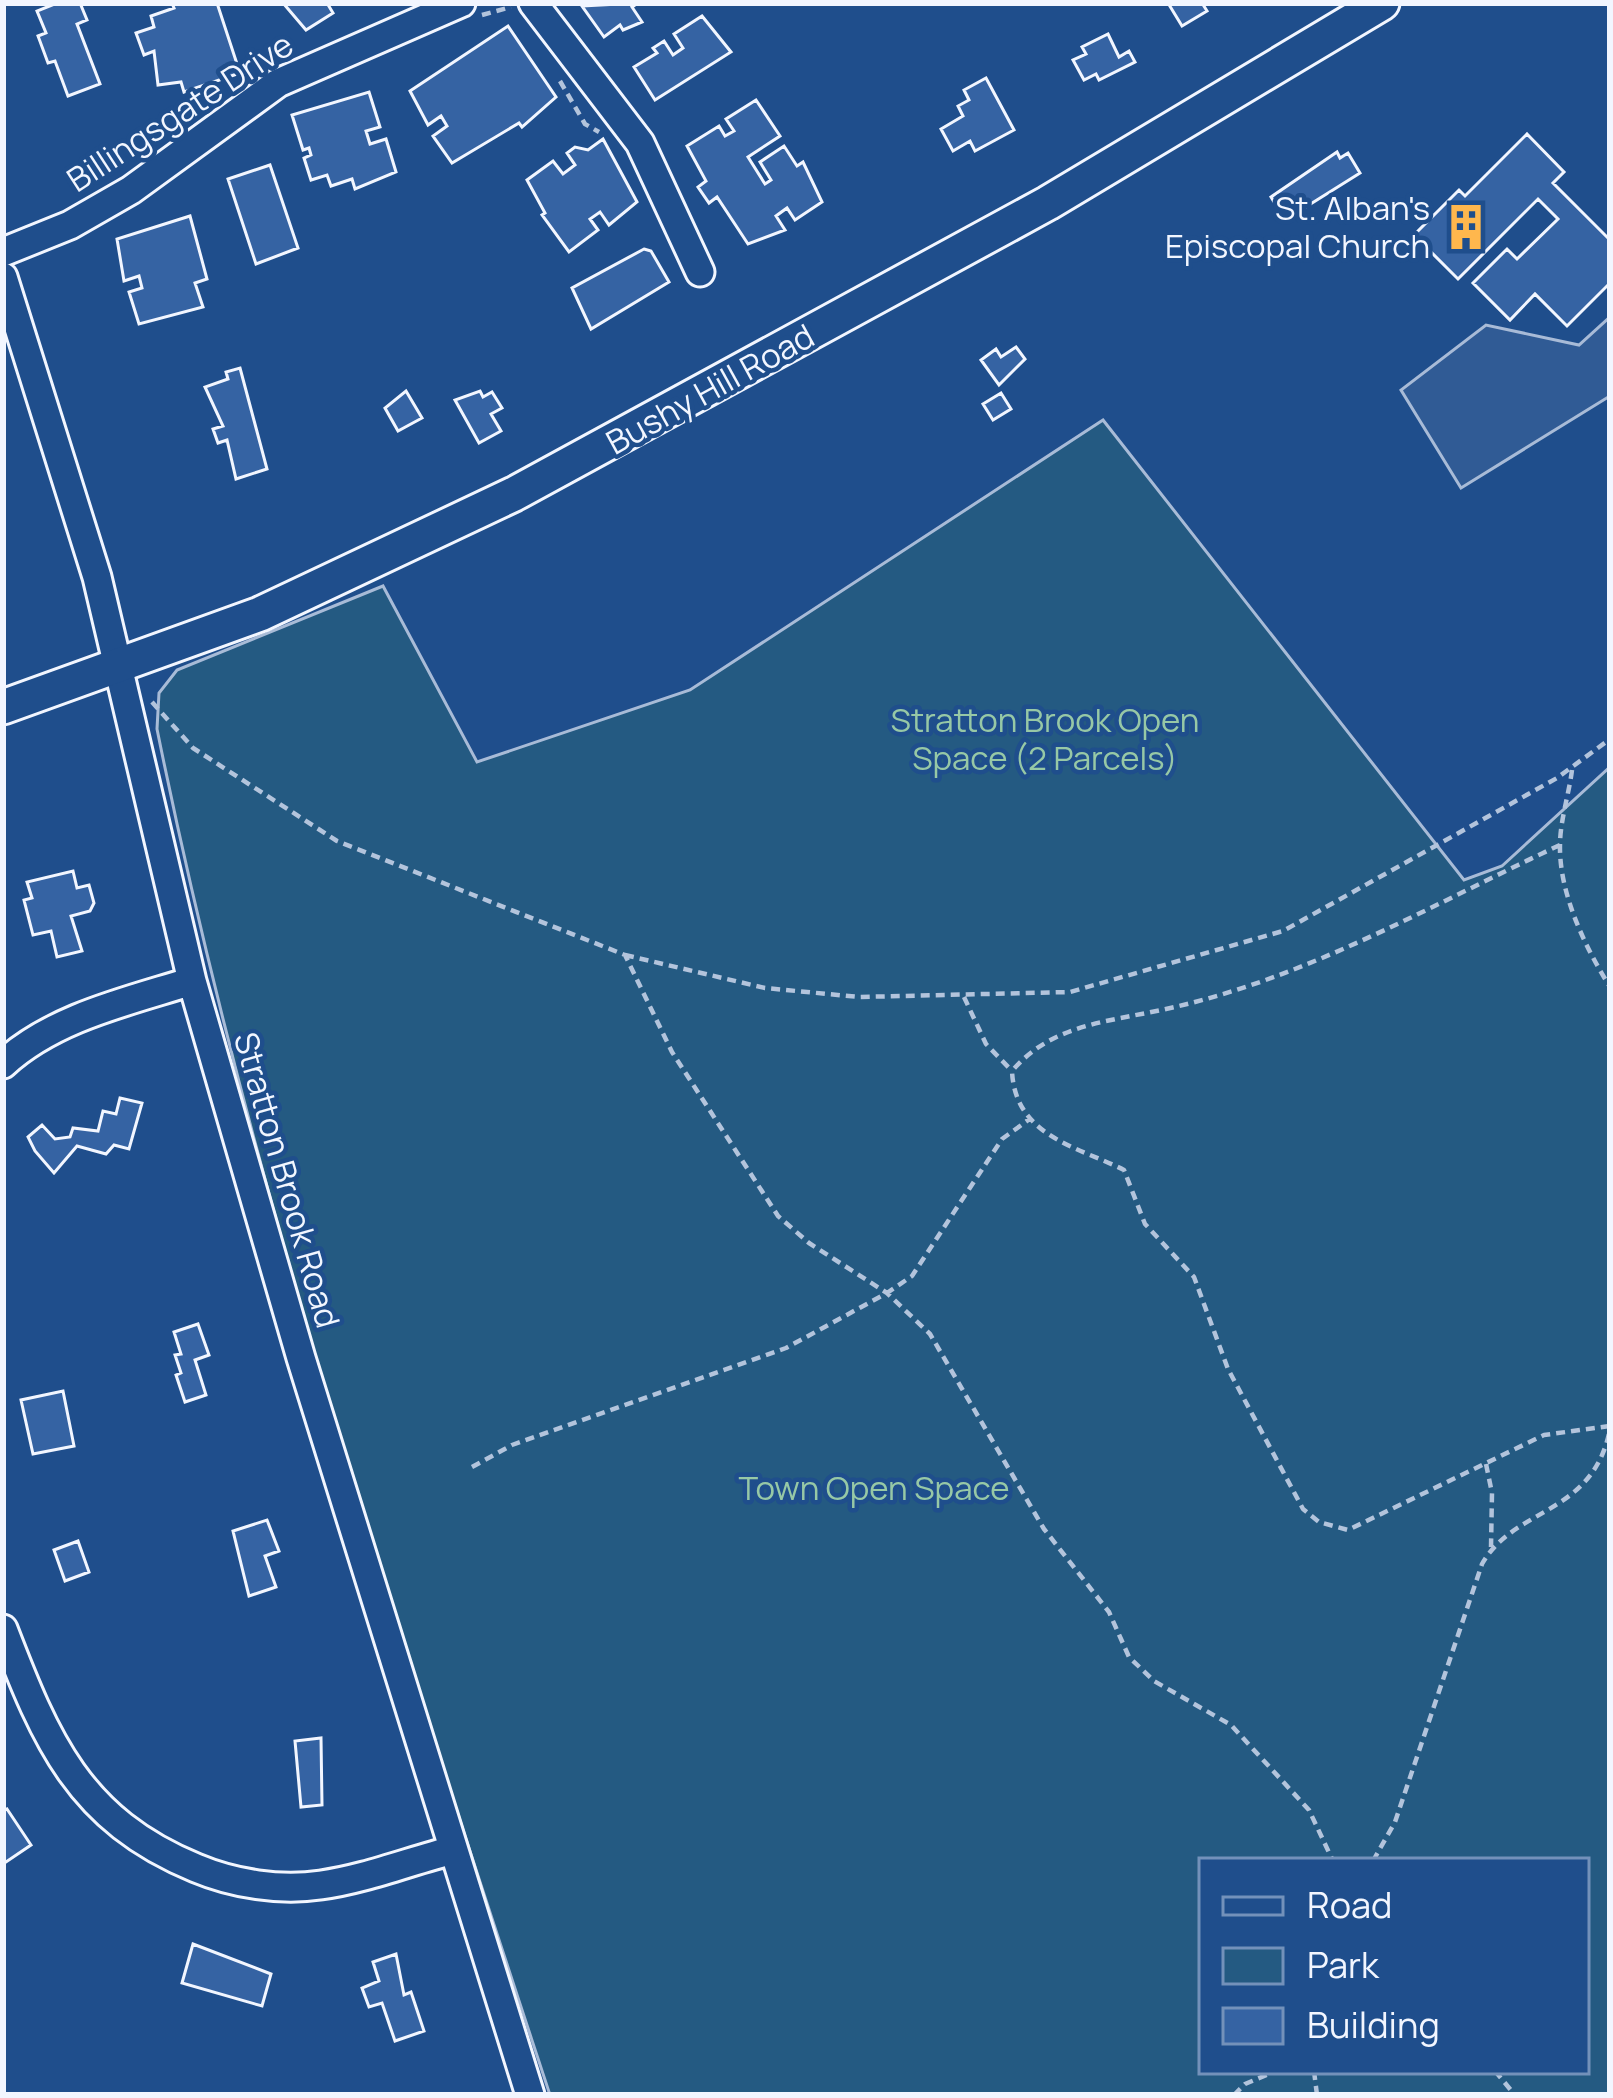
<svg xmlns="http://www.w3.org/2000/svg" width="1613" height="2098" font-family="Manrope,sans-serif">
<rect width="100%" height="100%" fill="#1f4e8c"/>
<path fill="#245a82" stroke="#a8bbd7" stroke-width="3" fill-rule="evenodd" d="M1103 420 1464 880 1502 866 1610 767V2095H550C402 1645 251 1194 157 729L159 693 177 670 383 586 477 762 690 690ZM1202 1861H1586V2071H1202Z"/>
<path fill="#305b95" stroke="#a8bbd7" stroke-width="3" d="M1610 317V396L1461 488 1401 390 1486 325 1579 345Z"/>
<path fill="#3563a3" stroke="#f2f6ff" stroke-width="3" d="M57 3H80L87 20 77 24 100 84 68 96 55 61 48 63 38 36 46 33 37 11Z
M172 3H217L240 73 184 92 181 82 158 85 154 51 144 55 136 33 154 27 151 16 174 8Z
M283 3H327L333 13 306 30Z
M638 3 632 7 642 22 623 30 620 25 604 37 582 6Z
M1168 3H1202L1207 11 1182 26Z
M702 16 731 52 655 100 634 67 657 53 653 48 664 41 673 55 683 48 674 34Z
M508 26 556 97 522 127 519 123 452 163 433 136 447 126 441 116 428 125 410 91Z
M1108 34 1119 57 1129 51 1135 62 1099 80 1096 74 1084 80 1073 60 1086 54 1082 47Z
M986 78 1014 130 975 151 970 141 953 151 941 129 963 116 958 106 969 100 964 90Z
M369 92 380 127 366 131 370 144 386 139 396 172 355 189 352 179 331 186 327 175 311 180 304 158 311 155 309 148 303 150 292 115Z
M756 100 780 136 748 157 765 184 771 180 760 162 784 146 797 166 803 162 822 202 795 220 787 208 776 216 785 230 748 244 717 197 709 203 698 187 706 181 687 146 719 126 725 136 734 131 726 119Z
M1527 134 1564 172 1553 183 1610 240V283L1567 326 1535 294 1510 320 1473 283 1507 249 1517 259 1558 219 1538 199 1458 279 1414 235 1459 190 1465 196Z
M603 139 637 202 609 225 600 212 590 219 598 230 569 252 542 215 545 213 527 180 553 161 563 174 575 165 567 153 575 147 588 150Z
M1337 152 1340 158 1348 153 1360 173 1285 220 1271 197Z
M270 165 298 248 256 264 228 179Z
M190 216 207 279 195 283 203 307 139 324 129 292 142 288 139 276 124 281 117 239Z
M644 249 651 251 669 282 591 329 572 288Z
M1016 347 1025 359 999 385 981 360 996 349 1001 357Z
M240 368 267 469 236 479 227 440 218 443 213 429 223 426 205 387 228 379 226 372Z
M406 391 422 418 398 431 385 408Z
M480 391 483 397 492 392 502 408 491 414 501 431 479 443 455 400Z
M1001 393 1011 409 993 420 983 404Z
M73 871 77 888 89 885 94 903 90 911 71 916 82 951 57 957 51 931 33 935 24 900 32 898 27 882Z
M120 1098 142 1103 129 1149 114 1145 106 1154 77 1146 54 1173 35 1151 28 1137 42 1125 55 1139 70 1137 73 1128 98 1131 103 1111 116 1114Z
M198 1324 209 1355 195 1360 206 1395 185 1402 176 1375 181 1373 175 1355 181 1354 174 1332Z
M63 1391 74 1446 33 1454 21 1400Z
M267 1520 279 1551 265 1556 276 1587 249 1596 233 1531Z
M78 1541 89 1572 65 1581 54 1550Z
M321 1738 322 1805 301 1807 295 1741Z
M7 1809 31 1845 3 1864V1811Z
M193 1944 271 1974 262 2006 182 1983Z
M396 1954 404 1995 411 1992 424 2031 395 2041 382 2003 369 2007 362 1988 379 1981 373 1962Z"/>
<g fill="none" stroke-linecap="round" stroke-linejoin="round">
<defs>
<path id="minor" d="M533 3 640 143 700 272
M3 252 70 225 131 190 278 83 461 3
M3 277 97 577 192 981 301 1358 530 2095
M3 1064C54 1017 129 1001 192 981
M3 1629C46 1741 79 1820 196 1868 234 1884 280 1891 321 1885 365 1879 410 1861 453 1850"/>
<path id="major" d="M3 707 260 614 514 494 1048 203 1382 3"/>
</defs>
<use href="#minor" stroke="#f2f6ff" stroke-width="33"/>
<use href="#major" stroke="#f2f6ff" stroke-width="39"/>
<path stroke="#b3c4dc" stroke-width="4.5" stroke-dasharray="9 6" stroke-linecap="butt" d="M482 15 511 7
M560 81 585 124 599 132
M152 702 193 748 337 841 625 955 672 1052 778 1216 809 1243 887 1293 930 1334 1044 1529 1109 1612 1129 1657 1154 1681 1231 1725 1309 1810 1333 1861
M1572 770C1569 794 1560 821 1560 845 1559 893 1585 947 1610 987
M1560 845C1429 906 1304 980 1161 1010 1106 1022 1051 1025 1012 1071 1015 1137 1079 1147 1124 1170L1145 1224 1194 1277 1228 1369 1303 1509 1319 1522 1348 1530 1544 1435 1610 1426
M625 955 765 988 859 997 1070 992 1283 931 1557 778 1610 739
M964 997 986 1044 1012 1071
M1486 1464 1492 1493 1491 1547
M472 1467 512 1445 786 1348 887 1293 912 1276 1002 1139 1031 1118
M1373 1861 1395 1822 1482 1564C1515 1506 1593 1516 1610 1429
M1314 2071 1317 2095
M1495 2071 1515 2095
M1234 2095 1245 2084 1276 2071"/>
<use href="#minor" stroke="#1f4e8c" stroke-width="27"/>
<use href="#major" stroke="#1f4e8c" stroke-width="33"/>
</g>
<defs>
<symbol id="building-bare" viewBox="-9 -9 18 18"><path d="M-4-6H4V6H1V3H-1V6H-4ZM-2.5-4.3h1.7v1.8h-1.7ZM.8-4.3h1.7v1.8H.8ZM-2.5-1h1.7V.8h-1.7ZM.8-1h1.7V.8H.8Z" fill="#ffb74d" stroke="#1f4e8c" stroke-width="2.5" paint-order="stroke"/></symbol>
</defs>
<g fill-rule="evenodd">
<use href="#building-bare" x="1433" y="194" width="66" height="66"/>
</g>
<g text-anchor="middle" stroke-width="9" stroke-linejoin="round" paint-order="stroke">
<g font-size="33" fill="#f2f6ff" stroke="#1f4e8c">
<text transform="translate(180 112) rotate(-33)" y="12">Billingsgate Drive</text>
<text transform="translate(710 389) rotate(-29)" y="12">Bushy Hill Road</text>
<text transform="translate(287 1180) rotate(74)" y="12">Stratton Brook Road</text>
</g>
<g font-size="33" fill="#f2f6ff" stroke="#1f4e8c" text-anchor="end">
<text x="1430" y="220">St. Alban's<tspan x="1430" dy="38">Episcopal Church</tspan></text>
</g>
<g font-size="33" fill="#97c8a6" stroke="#1f4e8c">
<text x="1045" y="732">Stratton Brook Open<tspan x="1045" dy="38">Space (2 Parcels)</tspan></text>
<text x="874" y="1500">Town Open Space</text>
</g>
</g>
<rect width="1613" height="2098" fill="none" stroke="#f2f6ff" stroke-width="12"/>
<rect x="1199" y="1858" width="390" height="216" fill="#1f4e8c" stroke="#7391ba" stroke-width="3"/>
<rect x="1223" y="1897" width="60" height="18" fill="#1f4e8c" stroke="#7391ba" stroke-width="3"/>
<text x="1307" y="1918" font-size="36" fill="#f2f6ff">Road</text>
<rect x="1223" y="1948" width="60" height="36" fill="#245a82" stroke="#7391ba" stroke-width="3"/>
<text x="1307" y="1978" font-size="36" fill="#f2f6ff">Park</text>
<rect x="1223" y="2008" width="60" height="36" fill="#3563a3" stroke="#7391ba" stroke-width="3"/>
<text x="1307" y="2038" font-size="36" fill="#f2f6ff">Building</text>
</svg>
